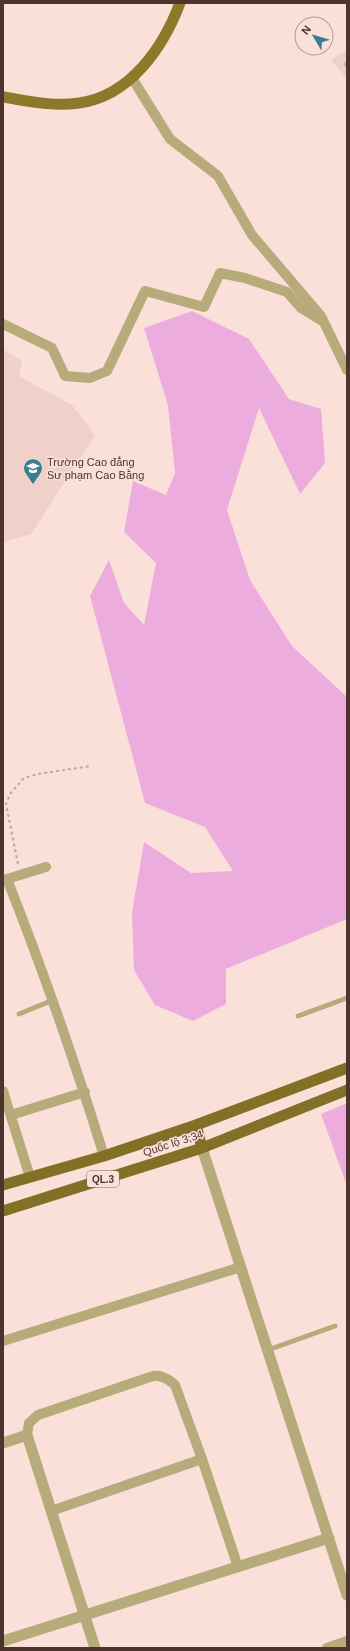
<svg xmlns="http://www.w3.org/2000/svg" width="350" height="1651" font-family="Arial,sans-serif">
<rect width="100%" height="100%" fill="#fae0d9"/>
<path fill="#efd1ca" d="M347 50V79L331 60Z
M3 349 22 361 19 376 72 405 95 435 31 534 3 542Z"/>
<path fill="#ecadde" d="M192 311 249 339 289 399 321 409 325 463 300 494 259 408 227 510 250 580 292 646 347 697V919L226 969V1004L193 1021 155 1005 134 970 132 913 144 842 191 873 233 871 205 827 145 803 90 596 109 560 124 603 144 625 156 563 124 532 133 481 166 495 175 473 168 405 144 328Z
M347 1103V1186L321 1114Z"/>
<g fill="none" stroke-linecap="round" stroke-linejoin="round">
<path stroke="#c1a7a0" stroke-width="2" stroke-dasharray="3 3" stroke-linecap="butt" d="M18 864 6 804 10 794 24 778 38 774 91 766"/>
<path stroke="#b8ab7b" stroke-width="5" d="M347 64V65
M19 1014 53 1000
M298 1016 347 998
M268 1350 335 1326"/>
<path stroke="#b8ab7b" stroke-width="10" d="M132 78 170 139 218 176 252 235 321 316 347 370
M3 324 52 348 65 376 90 378 107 371 145 291 204 307 220 273 245 278 287 292 301 308 324 322
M7 879 46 867
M3 880 7 879C43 970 75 1062 104 1156
M3 1091 30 1177
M11 1115 85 1092
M3 1341 241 1267
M27 1435 29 1423 38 1415 153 1376C162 1375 168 1379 175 1385L202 1459 238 1567
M51 1511 202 1459
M327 1648 347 1641"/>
<path stroke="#b8ab7b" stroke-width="11" d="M202 1148 347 1595
M3 1443 27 1435 95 1648
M3 1641 329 1538"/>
<path stroke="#8d7929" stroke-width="11" d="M3 97C28 101 54 107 79 103 130 96 163 48 180 3"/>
<path stroke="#827026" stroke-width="11" d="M196 1125 202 1148
M3 1185 104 1156 196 1125 347 1068
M3 1211 202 1148 347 1090"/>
</g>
<defs>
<symbol id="university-pin" viewBox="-11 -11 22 30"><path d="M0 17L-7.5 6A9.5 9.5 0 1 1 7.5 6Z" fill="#3b7f8f" stroke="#fae0d9"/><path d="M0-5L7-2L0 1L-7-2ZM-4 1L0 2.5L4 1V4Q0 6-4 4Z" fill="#fff"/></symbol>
</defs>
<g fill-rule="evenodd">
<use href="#university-pin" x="22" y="457" width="22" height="30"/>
</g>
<g text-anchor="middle" stroke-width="3" stroke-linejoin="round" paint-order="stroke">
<rect fill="#fae0d9" stroke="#826861" stroke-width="1" x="87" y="1171" width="32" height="16" rx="3"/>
<g font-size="10" font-weight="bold" fill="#4e342e">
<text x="103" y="1183">QL.3</text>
</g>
<g font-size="11" fill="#4e342e" stroke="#fae0d9" text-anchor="start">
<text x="47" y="466">Trường Cao đẳng<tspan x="47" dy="13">Sư phạm Cao Bằng</tspan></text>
</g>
<g font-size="11" fill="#4e342e" stroke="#fae0d9">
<text transform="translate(173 1143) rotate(-18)" y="4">Quốc lộ 3;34</text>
</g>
</g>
<rect width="350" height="1651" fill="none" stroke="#4e342e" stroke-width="8"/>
<g transform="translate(314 36) rotate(308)"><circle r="19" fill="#fae0d9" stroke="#b59b95"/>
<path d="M0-3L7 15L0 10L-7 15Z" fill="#3b7f8f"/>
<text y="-6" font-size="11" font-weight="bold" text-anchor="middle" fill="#4e342e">N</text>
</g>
</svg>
